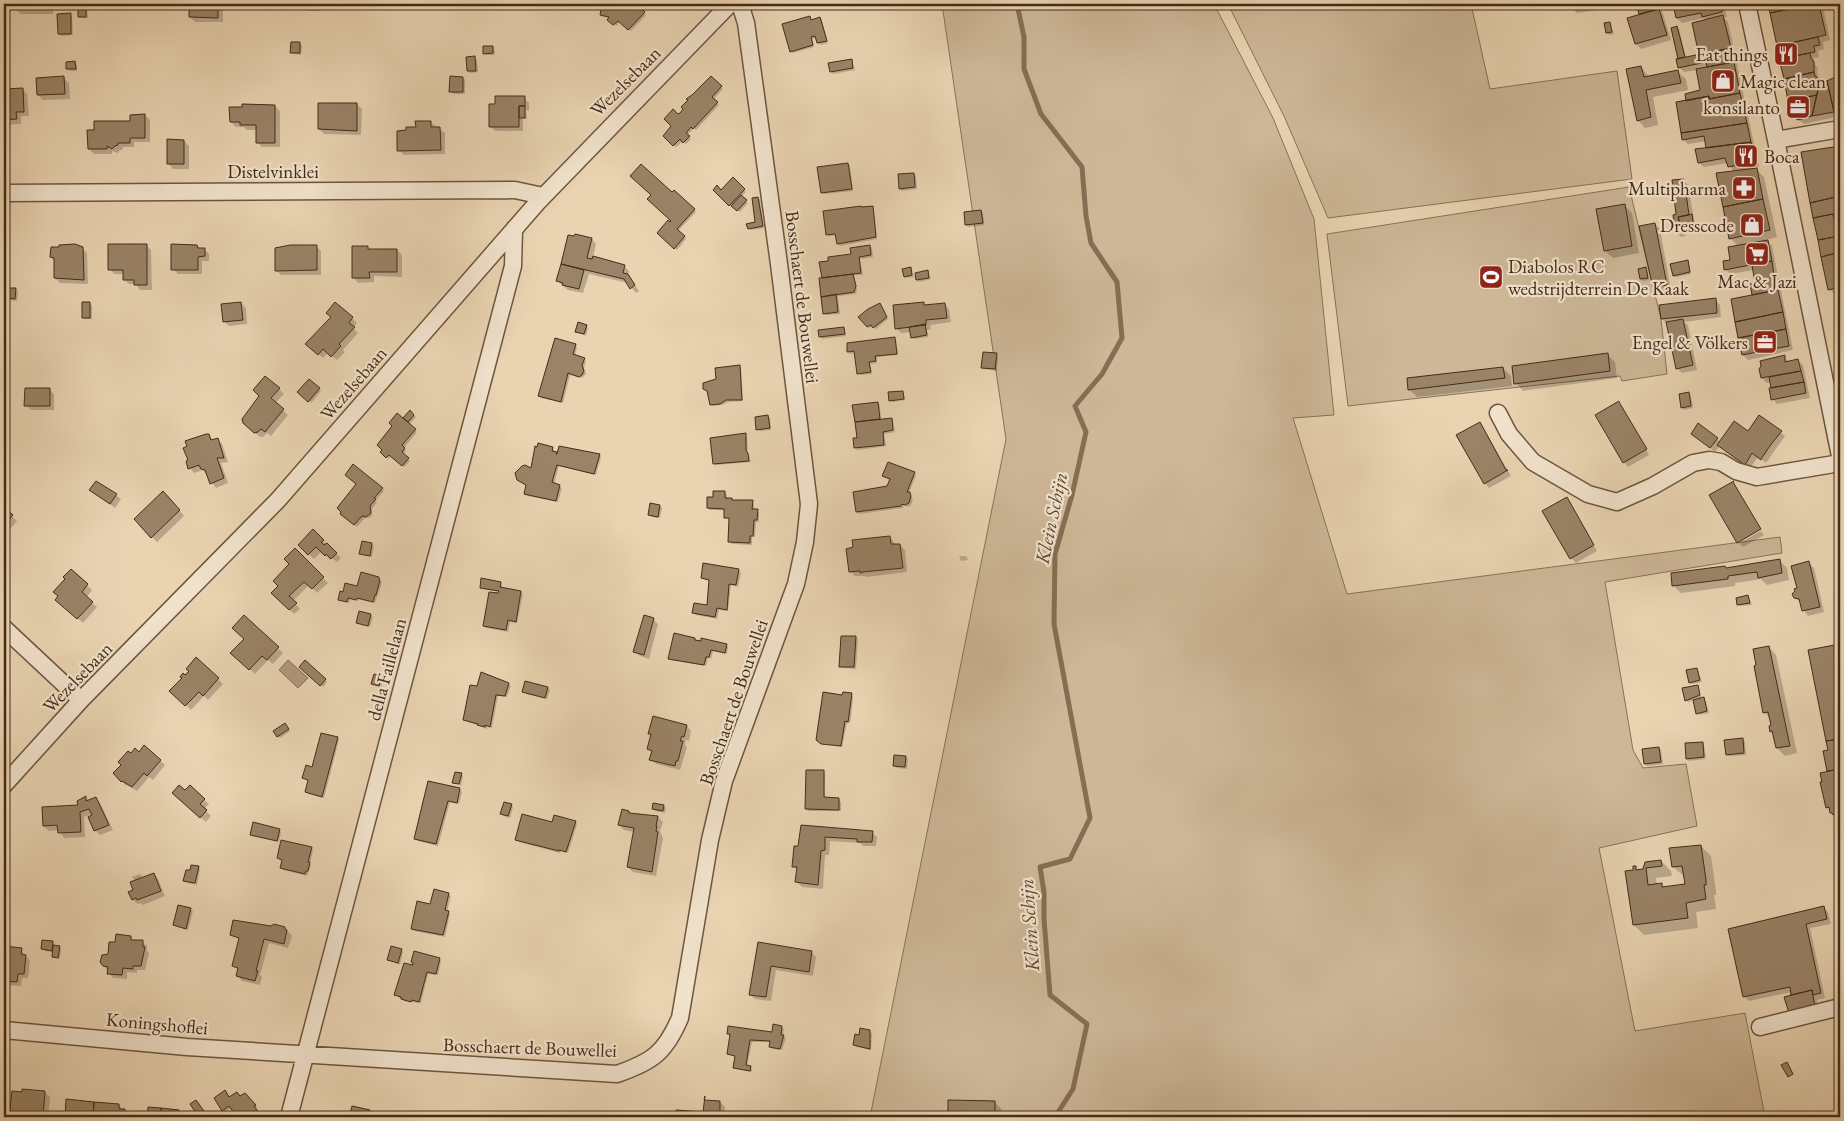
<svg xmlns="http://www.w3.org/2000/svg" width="1844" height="1121" font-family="'EB Garamond',serif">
<rect width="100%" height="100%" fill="#e9d3b1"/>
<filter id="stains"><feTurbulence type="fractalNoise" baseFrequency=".004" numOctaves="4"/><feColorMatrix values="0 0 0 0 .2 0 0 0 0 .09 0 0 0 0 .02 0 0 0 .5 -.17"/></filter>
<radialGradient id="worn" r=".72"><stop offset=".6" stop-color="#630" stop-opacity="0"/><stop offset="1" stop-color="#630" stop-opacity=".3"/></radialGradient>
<path fill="#cdb797" stroke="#887257" d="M942 4H1214L1273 118 1314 219 1334 415 1293 418 1347 594 1780 537 1782 553 1605 582 1633 750 1643 768 1686 764 1697 826 1599 848 1635 1031 1745 1013 1765 1117H870L1006 439Z
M1228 4H1471L1490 89 1617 71 1632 179 1328 218 1284 116Z
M1629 187 1661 319 1667 374 1622 381 1620 376 1348 406 1327 234Z"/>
<path fill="#b19a7d" stroke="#856e54" d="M288 660 308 678 298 688 279 670Z"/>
<path fill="#0003" d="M4 4H11V9L4 10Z
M16 4H53V14H21L16 9Z
M97 4H154V6H142V10H121L117 6H99Z
M190 4H231V5H223V22H195L190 17Z
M302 4H320V11H307L302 6Z
M528 4H552V7L532 8Z
M603 4H634L646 15 631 31 620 22 616 26 609 19 610 18 603 17 601 15Z
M674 4H684L683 7H676Z
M1572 4H1598L1599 10 1577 13 1572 8Z
M1637 4H1660L1671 40 1641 49 1636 44 1629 19 1641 15Z
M1665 4H1673L1674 10 1668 11Z
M1680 4H1722L1724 5 1727 17H1723L1728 22 1759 167 1755 168 1764 177 1777 237 1766 240 1772 246 1793 350 1748 360 1743 355 1732 300 1753 296 1752 285 1757 284 1754 270 1730 274 1725 269 1732 261 1738 246 1730 238 1734 172 1728 163 1704 167 1699 163 1707 149 1706 141 1688 144 1683 139 1688 102 1702 91 1697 70 1684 72 1679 67 1677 27 1679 29 1686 58 1701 56 1707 21 1704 18 1682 23 1677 18 1683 8Z
M1769 4H1840L1823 7 1830 40 1823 42 1824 49 1818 51 1819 57 1814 58 1815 65 1818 68 1817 73 1819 80 1824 83 1835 78 1840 79V116L1804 124 1793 115Z
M85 6 87 8 88 18H82L80 16Z
M70 15 72 17 73 35 61 36 59 34Z
M809 17 812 21 820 18 822 20 828 43 820 45 816 38 812 39 814 47 793 53 791 51Z
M1609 23 1614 34 1609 35 1607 33Z
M1840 35V50L1837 36Z
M300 44 302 46 301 55 294 54 292 52Z
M492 47 494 49 495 55H486L484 53Z
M475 58 477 60 478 72 470 73 468 71Z
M851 60 855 70 833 74 831 72Z
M75 63 77 65V71H70L67 69Z
M1641 67 1649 77 1678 72 1686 79 1688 90 1653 97 1658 125 1645 128 1638 120Z
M711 77 723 89 713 100 719 105 696 130 694 128 687 135 691 139 686 144 683 141 676 147 664 136 678 116Z
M64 78 69 83 70 99 43 100 38 95Z
M463 78 465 80V94H453L451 92Z
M22 89 27 94 29 116H21V124L4 125V91Z
M524 98 529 103V111L526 110 527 119H523V131H495L490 126 496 105Z
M357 104 362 109 361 135 324 134 319 129Z
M275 106 280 111V147H262L257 142V130H247L244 127H236L231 122Z
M145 115 150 120V142H134V147H123L122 150H120L118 153 112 151V154H94L89 149Z
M430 122 445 133V154L404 155 399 150Z
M184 141 189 146V169H173L169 164Z
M1840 148V299L1829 289 1803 153Z
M848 164 850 166 853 191 824 194 822 192Z
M913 174 916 176 917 189 902 191 900 189Z
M733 179 746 192 741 197 748 203 740 212 733 206 732 207 715 190 721 192Z
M1683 180 1688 185 1696 231 1685 233 1686 236 1681 237 1676 232Z
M674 192 696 212 678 231 686 239 677 250 658 233 673 221 653 195 672 194Z
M758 198 760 200 764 228 751 230 749 228 756 223Z
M1624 205 1632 213 1639 253 1613 258 1605 251Z
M872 208 874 210 877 239 840 246 838 244 837 235 829 236 827 234Z
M981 211 983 213 984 225 968 227 966 225Z
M1655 224 1660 229 1671 290 1659 292 1654 287Z
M569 236 592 239 596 244 593 257 624 266 629 271 628 275 639 291 636 293 628 283 589 274 583 293 568 290 563 286 558 281Z
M146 245 151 250 152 290H140L136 284H129L124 279V274H115L110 270Z
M197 246 200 249H204L209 254V261H202V274H178L173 269Z
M316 246 321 251V275H281L276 270Z
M870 246 872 248 873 257 860 259 863 275H854L857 289 856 294 838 296 840 314 826 315 824 313 853 255Z
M367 247 370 251 397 250 402 255V277L374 276V282L358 283 354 278Z
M82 248 87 253 88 284 60 283 55 278V261L51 257Z
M1687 262 1689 264 1691 274 1676 277 1674 275Z
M910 268 914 277 907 278 905 276Z
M1645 269 1647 271 1649 280 1643 281 1641 279 1640 270Z
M927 271 931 279 919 282 917 280Z
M16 290 18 292 17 301 10 300 8 298Z
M1715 300 1720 305 1721 317 1684 322 1688 325 1697 370 1682 373 1677 368 1667 324 1662 319Z
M90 303 92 306V319H85L83 317Z
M241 303 246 308 247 324 229 326 224 321Z
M923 303 926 306 944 304 949 309 951 322 930 325 931 329 927 330 928 337 914 339 911 332 901 333 896 328Z
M882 307 888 319 876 329 873 326 870 328 860 318Z
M352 318 357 323 353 328 358 333 343 350 345 352 337 360 328 353 323 358 312 348Z
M586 326 588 328 586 336 577 332Z
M844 328 846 336 822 339 820 336Z
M894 338 896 340 898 355 877 357V363L870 364 872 374 861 375 859 373 855 353 850 354 848 352Z
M575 345 577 347 575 356 586 361 584 368 586 374 582 378 570 375 563 403 541 398 539 395Z
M1607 354 1615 362 1617 378 1523 391 1516 383Z
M996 355 998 357 997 371 985 369 983 367Z
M1784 357 1789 362 1798 360 1803 365 1810 398 1777 404 1773 399 1771 382 1767 383 1762 378Z
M739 366 741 368 743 401 728 402 722 405 713 406 711 404 709 392 705 389Z
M1503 368 1511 376 1512 386 1417 397 1410 390Z
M309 380 321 391 311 403 299 392Z
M49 389 54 394V410H31L26 405Z
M279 389 284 394 275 403 288 415 271 436 267 433 263 437H260L244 423Z
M902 392 904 394 905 400 893 402 891 400Z
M1689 393 1691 395 1693 408 1684 410 1682 407Z
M878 403 880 406 881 420 891 419 893 421 895 432 884 434 886 446 858 450 855 448 858 439 854 406Z
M1618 403 1623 408 1649 455 1628 467 1624 462Z
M410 412 416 417 409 425 417 432 404 448 406 451 403 454 410 461 404 467 391 456 389 459 384 454 403 420Z
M768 416 770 418 771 430 760 431 758 429Z
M1479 424 1484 429 1511 476 1489 488 1485 483Z
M1748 432H1780L1785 436 1766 463 1758 457 1749 469 1720 446 1715 452 1697 438 1717 439 1720 442Z
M208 435 214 441 217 439 222 444 228 462 221 463 228 483 216 488 203 470 194 473 190 468Z
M745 435 747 437 748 454 751 462 716 465 714 463Z
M552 448 554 450V453L558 456 599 455 601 457 596 475 559 466 554 484 562 488 558 502 527 496 525 494 532 470Z
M914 473 916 475 909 493 913 499 911 505 908 507 904 505 903 508 859 514 857 512 888 487 891 480 883 476Z
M358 485 382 489 384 491 375 501 377 502 372 509V516L369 518H365L357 527 344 516Z
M91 490 116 495 121 499 115 508Z
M725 493 727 495V499H731L733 501 752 502 754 504V510L759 512V522H756L755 537H752V545L732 544 730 542V520L725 517 726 510H710L708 508 714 498Z
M168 497 184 516 157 542 152 537Z
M1570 504 1597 551 1576 563 1571 558Z
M660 506 662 508 660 518 652 517 650 514Z
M4 509 17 521 4 536Z
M313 531 341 558 337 562 332 558 330 560 322 551 314 559 300 545Z
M1761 531 1764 535 1743 547 1739 543Z
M889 537 894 542V545H900L905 550 907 572 866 577 864 576H855L850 571Z
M372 544 374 546 372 557 363 555 361 553Z
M295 550 328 583 317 593 309 585 293 601 300 609 294 614 273 593 280 586 291 564Z
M959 556H966L968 560 961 561Z
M1779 560 1787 568 1789 580 1767 585 1761 579 1735 583V586L1681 593 1673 585 1727 570Z
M1809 563 1814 568 1824 612 1808 616 1804 611 1801 603 1795 597Z
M71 570 92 590 86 598 97 607 83 623 62 604 67 579Z
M739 571 741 573 738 587 731 585 728 611 719 610 717 619 696 615 694 613 708 607 711 581 702 578Z
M379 578 382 583 375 603 359 599 358 601 350 599 349 603 339 599 358 588Z
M500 583 502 585V589L521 592 523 594 517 623 510 622 508 632 486 628 484 626 500 592 483 589 481 587Z
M1748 596 1752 605 1740 606 1738 604Z
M371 615 373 617 370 627 357 622Z
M244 617 283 653 273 664 268 660 255 674 232 653 246 640Z
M653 619 658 624 649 659 640 656 635 652Z
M856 637 858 639 856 669 843 668 841 666Z
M695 639 697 641 726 645 728 647 727 654 713 651 711 659 708 658 706 666 671 660 669 658Z
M1840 645V820L1827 807 1829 772 1824 752 1830 750 1810 651Z
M1769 647 1776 655 1797 753 1785 756 1777 748 1774 735 1771 731 1772 726 1771 719 1765 713 1755 667Z
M197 659 223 684 208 700 204 696 191 710 171 691 190 671Z
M305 662 327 682 323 687 300 667Z
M1697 669 1702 682 1692 684 1690 682Z
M381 678 383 680 381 687 373 683Z
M509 684 511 686 507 697 498 696 492 728 487 726V729L464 720Z
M1697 686 1702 699 1706 701 1709 713 1699 715 1694 700 1688 702 1686 700Z
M548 688 550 690 547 699 526 694 524 691Z
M851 695 853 697 851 718 850 723H847L842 747 820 743 843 697Z
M687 726 691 731 689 741 686 740 685 745 687 747 680 770 656 764 651 759 653 753 648 749 652 735 650 733Z
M287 727 290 731 280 738 278 736Z
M337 738 339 740 324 798 309 794 306 792 309 781 304 778Z
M1743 739 1745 742 1746 755 1729 756 1727 754Z
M1702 743 1704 745 1706 759 1689 761 1687 758Z
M145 747 165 765 153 780 149 777 137 791 127 785 126 786 122 781 131 755 139 753Z
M1659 748 1661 750 1663 764 1647 766 1645 764Z
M906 757 908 759 907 769 897 768 895 766Z
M823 771 825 773V799L839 800 841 802V811H808L806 809Z
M461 774 463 776 461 786 454 782Z
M429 782 460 789 462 792 459 804 450 802 438 846 418 841 416 839Z
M185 792 204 800 209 804 204 809 211 816 206 822 178 798Z
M86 798 89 801 95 798 100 803 113 830 100 835 95 830 93 814 84 817 85 837 64 838 59 830 49 831 44 826 80 806Z
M511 805 513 807 510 818 504 816 502 814Z
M664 806 666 808 665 813 655 811 653 809Z
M629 812 632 815V813L658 817 663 822 660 831 663 838 656 876 633 872 628 867 634 832 624 830 619 825Z
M575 822 577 824 568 853 561 851 560 853 519 842 517 840Z
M802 827 872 832 877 837 876 846H863L860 843 830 841 829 855H825L823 889 802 887 797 882 798 870 793 866 799 848Z
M279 830 281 832 279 842 253 836 251 834Z
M1701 846 1711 856 1716 891V895H1714L1716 909 1696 912 1698 928 1644 935 1634 925 1635 867 1639 871 1645 870 1646 863 1661 861 1671 871 1672 876 1656 878 1657 885H1662L1664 888 1686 885 1685 877 1673 867Z
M311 848 313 850 310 864 311 865 307 876 283 870 281 868 283 861 278 858Z
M198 867 200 869 197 885 187 883 185 881Z
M140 874 143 878 153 874 158 879 165 896 143 905 141 903 138 904 133 900 135 881 132 877Z
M448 894 451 896 447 912 450 914 445 937 414 931 412 929 431 906Z
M4 898 9 904 4 909Z
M179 906 193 911 188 930 174 924Z
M1824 908 1828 912 1831 924 1810 928 1825 998 1817 1000 1819 1012 1793 996 1792 992 1749 1001 1744 996 1729 930Z
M285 928 292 936 288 948 269 943 260 975 262 977 260 985 242 981 238 976 239 971 234 966 240 940 231 934Z
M130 937 134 941 142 942 147 946V951L149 953 145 970H137V973L127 972V979L113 978 104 966 116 944Z
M53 942 55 947 61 949 60 959 53 957 54 952 45 951 43 949Z
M759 943 811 952 816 957 813 976 776 970 771 1001 755 999 750 994Z
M4 948 21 950 30 961 28 978H22L21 986 6 985 4 982Z
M401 950 403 952 400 965 389 960Z
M439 959 441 961 438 975 428 974 421 1003 404 1001 396 995 414 966Z
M781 1027 784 1029 783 1036 786 1038 782 1050 773 1049 770 1047 771 1042H752L747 1066 752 1069V1072L737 1069 735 1067 736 1057 728 1054 731 1036 728 1034H773Z
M870 1031 872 1034 871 1050 857 1047 854 1045 860 1036Z
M45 1092 50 1097 48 1117H11L9 1115 23 1093Z
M245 1094 257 1107 256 1108 262 1117H238L231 1108 225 1112 223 1110 229 1098H240Z
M67 1101 119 1105 121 1107V1110L126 1112V1117H66Z
M949 1101 995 1102 1002 1110V1117H949Z
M720 1102 725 1107 724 1117H677V1112L706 1113 704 1111Z
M198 1104 206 1114 201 1117 199 1115Z
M149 1109 178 1111 180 1113V1117H148Z
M56 1112 61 1113 63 1117H55Z"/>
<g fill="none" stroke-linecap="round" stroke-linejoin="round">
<path stroke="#856e54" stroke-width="5" d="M1017 4 1024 37V69L1041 114 1082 167 1086 216 1091 243 1117 282 1122 338 1102 374 1075 406 1086 432 1072 495 1055 554 1054 624 1090 818 1070 859 1040 867 1044 892V919L1050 995 1087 1024 1073 1089 1055 1117"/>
</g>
<path fill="#9a8367" stroke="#442c17" d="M15 4H49V9H15Z
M189 4H218V18L189 17Z
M602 4H636L645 12 628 30 618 21 613 25 607 20 609 17 600 15Z
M1571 4H1595V5L1571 9Z
M1636 4H1657L1659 9 1639 14Z
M1698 4H1721L1722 12 1702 17 1701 13 1676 18 1674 9Z
M1768 4H1814L1770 13Z
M1814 4H1819L1826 35 1777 46 1770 13Z
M78 5H86V17H78Z
M1659 9 1667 35 1635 44 1627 18Z
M71 13V34H58L57 14Z
M1723 15 1731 48 1699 55 1692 23Z
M810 16 811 20 820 17 827 41 817 43 815 36 811 37 813 45 790 52 782 24Z
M1610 22 1612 32 1606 33 1604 23Z
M1677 26 1685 57 1678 59 1671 28Z
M1818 37 1820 45 1814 46 1815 52 1779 59 1777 46Z
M291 42H300V53H290Z
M483 46H493V53L483 54Z
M1731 48 1734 62 1707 67 1706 62 1678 68 1676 59Z
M1810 53 1811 58 1814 62V72L1784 79 1779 59Z
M475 56 476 71H467L466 57Z
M852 59 853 68 830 72 828 63Z
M75 61 76 69H66V62Z
M1734 62 1740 93 1709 99V96L1686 101 1685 94 1700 90 1696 69Z
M1641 66 1644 77 1678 70 1681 83 1646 90 1651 117 1637 121 1626 69Z
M1814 72 1815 76 1820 79 1817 95 1788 101 1784 79Z
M64 76 65 94 37 95 36 78Z
M450 76 463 77V92H449Z
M711 76 722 86 712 97 718 102 693 129 691 127 686 133 690 136 683 143 680 139 673 146 663 136 671 126 664 119 673 109 678 114 680 113 683 109 681 107 688 100 686 99 692 95Z
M1835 77 1840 78V111L1834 112 1827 81Z
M1820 79 1827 81 1834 112 1812 116Z
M23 88 24 112H16L17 119 4 120V89Z
M1740 93 1747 123 1681 133 1676 102 1709 96V99Z
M1817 95 1812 116 1798 120 1792 116 1789 101Z
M495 96H525V106H519V127H489V104H495Z
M318 103H357V131L318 129Z
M242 104 275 105V143H256V125H240V122H230L229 107H242Z
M519 106H525V118H519Z
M145 114V138H130V143H118V145L115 146 112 149 107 146V149H88L87 130H94V121H130V115Z
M415 121H431V127H440L441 150 397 151V131L406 130V127H416Z
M1747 123 1751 142 1706 148 1704 136 1682 140 1681 133Z
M167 139 184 140V164H167Z
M1751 142 1755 162 1728 167 1725 158 1698 163 1695 149Z
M1840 146V196L1810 203 1801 152Z
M848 163 852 189 821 193 817 167Z
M641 164 672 192 674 190 695 209 677 229 685 236 674 249 657 233 668 220 670 222 671 221 647 199 651 195 630 176Z
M1757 168 1763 199 1723 207 1716 173Z
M914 173 915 187 899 189 898 174Z
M733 177 745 189 729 206 713 190 717 185 721 190Z
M1684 179 1689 215 1678 217 1682 231 1675 232 1673 215 1676 214 1672 180Z
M741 195 747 200 737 211 731 206Z
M1840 196V220L1835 221 1833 214 1813 218 1810 203Z
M758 197 763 226 748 229 746 224 755 222 752 198Z
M1763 199 1770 230 1729 239 1723 207Z
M1625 204 1632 246 1604 251 1596 209Z
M861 206V207L873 206 876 237 837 244 835 234 826 235 823 211Z
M981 210 983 223 965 225 964 212Z
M1692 214 1694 229 1682 231 1678 217Z
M1833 214 1835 221 1840 220V236L1818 240 1813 218Z
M1655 223 1667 285 1653 288 1639 226Z
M575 234 592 238 587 258 592 259 593 256 625 265 623 273 628 274 635 285 630 289 624 279 561 264 568 235 574 236Z
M1840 236V252L1821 257 1818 240Z
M1768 240 1772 261 1724 270 1723 261 1730 260 1728 247Z
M75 244 83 247 84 280 54 278V258L50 257 51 247H59V245Z
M108 244H147V285H134V280H123V270H108Z
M171 244 197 245 198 248H205V256L198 257V270H171Z
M290 245H317V270L275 271V248Z
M870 245 871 255 859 257 861 273 822 278 819 262 828 261V257L851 254 850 248Z
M352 246H368V249H397V272H369L370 278H352Z
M1840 252V287L1828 290 1821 257Z
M1688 260 1690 272 1673 276 1670 264Z
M1772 261 1776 290 1752 295 1750 284 1755 283 1752 265Z
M561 264 584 270 579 289 562 285 563 283 556 281Z
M911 267 912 275 904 277 902 269Z
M1646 267 1648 278 1640 279 1638 269Z
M928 270 929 278 916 280 915 273Z
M853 274 856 286 854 292 821 297 819 278Z
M7 288H16L15 299 6 298Z
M1778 290 1783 312 1735 322 1731 299Z
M836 294 838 312 823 314 821 297Z
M1716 298 1717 313 1661 319 1659 305Z
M82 302H90V318H82Z
M241 302 243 320 223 322 221 304Z
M335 302 353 317 349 323 355 327 339 344 341 346 331 357 323 349 318 355 305 344 331 317 326 313Z
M924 302V305L945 303 947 318 926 320V325L895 329 893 305Z
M880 303 887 317 873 328 871 325 867 327 858 317 868 309Z
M1783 312 1786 329 1738 338 1735 322Z
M1683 319 1693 365 1676 369 1666 322Z
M578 322 587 325 584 334 575 332Z
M925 324 927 335 911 338 909 327Z
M844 327 845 334 819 337 818 330Z
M1786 329 1789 346 1742 355 1738 338Z
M895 337 897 354 875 356 876 361 869 362 871 372 857 374 854 351 847 352V343Z
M555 338 576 344 573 354 585 358 582 365 584 371 582 375 579 377 568 373 561 402 538 396Z
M983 352 997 353 995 369 981 368Z
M1608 353 1610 371 1514 384 1512 366Z
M1785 355V362L1798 359 1801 371 1761 378 1759 369 1761 366 1760 361Z
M740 365 742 400H726L720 404 710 405 707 391 703 389V383L716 379 715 368Z
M1503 367 1505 378 1408 390 1407 378Z
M1801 371 1804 382 1771 388 1769 377Z
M265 376 280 388 271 398 284 409 265 432 261 429 258 432 254 433 243 423 242 419 259 396 253 390Z
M309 379 320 388 308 402 297 392Z
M1804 382 1806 393 1771 400 1769 388Z
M25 388H50V406H24Z
M903 391 904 399 889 401 888 392Z
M1689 392 1691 406 1681 408 1679 394Z
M1619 401V402L1647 449 1623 463 1595 415Z
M878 402 880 419 855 422 852 405Z
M410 410 414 415 408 422 403 418Z
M397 413 416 429 402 445 405 448 402 452 409 458 402 466 389 455 386 458 380 452 382 450 377 445 392 426 389 423Z
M768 415 770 428 756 430 755 417Z
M1759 415 1782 431 1772 443 1761 459V460L1752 453 1745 465 1717 445 1734 421 1748 431Z
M892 418 893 430 883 432 884 445 854 448 853 438H857L855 422Z
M1480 422 1506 470H1508L1484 484 1456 435Z
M1698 423 1718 438 1710 448 1691 434Z
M746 433V451L748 453 749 461 713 464 710 438Z
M206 434H209L211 440 218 438 224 458H217L224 478 210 484 205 470 201 469 199 465 188 469 186 461 188 460 183 448 187 446 185 441Z
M538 443 553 447 552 451 557 452 556 454H557L559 446 600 454 594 474 557 465 552 482 560 485 556 501 524 494 526 485 517 480 515 473 522 466 525 465 531 468 535 446 537 447Z
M888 462 915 472 907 492H910L911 496 909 503 905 505 902 504 901 506 856 512 853 492 887 486 890 479 882 476Z
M353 464 383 488 374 498 376 499 370 506 371 513 366 517 362 516 354 525 340 514 341 512 337 508 356 484 345 475Z
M96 481 117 494 110 504 89 490Z
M1734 481 1733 482 1761 529 1737 543 1709 495Z
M163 491 180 510 151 538 134 519Z
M713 491H725V498H732V500H753L752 509H758L757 520H754L753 536H750V543L728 542 729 518H724V509L707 508V497H713Z
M1567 497 1594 545 1570 559 1542 511Z
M650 503 660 505 658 517 648 515Z
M4 507 13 515 4 526Z
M313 529 324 540 321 542 324 545 327 543 337 553 331 559 326 554 325 556 316 547 308 555 298 545Z
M890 536 891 544H900L903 568 863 572 860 573V571L849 572 846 549 853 547 852 540Z
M362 541 372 543 370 556 359 554Z
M295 548 324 577 312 589 304 582 289 596 297 603 289 610 271 593 278 586 273 581 289 564 284 559Z
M1780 559 1782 573 1758 578 1757 572 1728 576V579L1672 586 1671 573 1725 566 1726 568Z
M1809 561 1820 607 1802 611 1799 599 1794 598 1792 594 1795 591 1794 589 1797 588 1791 566Z
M703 563 739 569 736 585 729 584 727 610 717 608 715 617 692 613 694 603 707 605 709 580 701 578Z
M71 569 88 584 82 592 93 602 77 619 55 600 58 596 53 592 65 579 63 577Z
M361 572 379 577V579L380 580 376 595H375L373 602 357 598 356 600 348 598 347 602 338 600 340 591 343 592 345 583 357 586Z
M481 578 501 582 500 587 521 591 516 622 508 620 506 630 483 626 489 592 498 593 499 591 480 588Z
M1748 595 1750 603 1737 605 1736 598Z
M359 611 371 614 368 626 356 623Z
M244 615 279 647 267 660 262 656 249 670 230 653 244 639 232 628Z
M644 615 654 618 644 655 633 652Z
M674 633 695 638V640L701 641V638L727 644 725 653 711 650 709 657H706L704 665 668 659Z
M841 636H856L854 667H839Z
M1840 644V739L1826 741 1808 650Z
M1769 646 1790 746 1776 748 1772 731 1770 732 1769 726 1771 725 1768 712 1763 713 1754 666 1756 665 1753 649Z
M196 657 219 678 203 696 199 692 185 706 169 691 182 678 180 677 183 673 185 675 189 671 186 669Z
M305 660 326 679 320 686 299 667Z
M1697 668 1700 680 1689 683 1686 670Z
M481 672 509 683 505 696 496 695 490 727 485 725V727L477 725 478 724 463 720 470 685 477 686Z
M374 674 382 676 379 686 371 684Z
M525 681 548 687 545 698 522 692Z
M1698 685 1700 695 1685 701 1682 688Z
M823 692 842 695 843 692 852 693 849 715 848 722 845 721 841 746 821 744 816 740Z
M1704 697 1707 711 1696 714 1693 700Z
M653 716 687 725 684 737 682 736 680 741H683L678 761H676L675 766 649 760 652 751 647 749 651 734H648Z
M285 723 289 729 277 737 273 731Z
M321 733 338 737 322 797 305 792 308 780 302 778 306 765 312 767Z
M1743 738 1744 753 1726 755 1724 740Z
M1840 739V769L1827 771 1823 751 1828 750 1826 741Z
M1703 742 1704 757 1686 759 1685 743Z
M144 745 161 760 147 776 144 773 132 787 122 781 121 782 113 773 121 765 118 762 128 751 131 753 135 748 139 752Z
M1659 747 1661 762 1644 764 1642 749Z
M894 755 906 756 905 767 893 766Z
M1840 769V813L1833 815 1832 813H1830L1829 807 1826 808 1820 782H1822L1820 773Z
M806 770H824V797L839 798V810L805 809Z
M455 772 462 773 459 784 452 783Z
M428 781 460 788 457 803 448 801 436 844 414 839Z
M179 785 185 790 190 785 205 799 200 804 207 810 200 818 172 793Z
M86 796V801L96 797 109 825 94 831 88 817 92 815 89 809 80 812 81 832 58 833 57 825 43 826 42 807 78 805 77 801Z
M504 802 512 804 508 816 500 814Z
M653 803 664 805 663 811 652 809Z
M622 809 629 811V813L658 816 656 826H657L656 831 658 832 652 872 627 867 634 828 618 825Z
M522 814 552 822 554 815 576 821 566 852 559 850V851L515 840Z
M253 822 280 829 277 841 250 835Z
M801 825 873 831 872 842H857V839L825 837V850L821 851 818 885 795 882 797 867H792L794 846H798Z
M281 840 312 847 308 862H310L308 871H306L305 874 280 868 282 860 277 858Z
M1701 845 1706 880V885H1704L1706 899 1686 903 1688 918 1633 925 1625 871 1633 870V866H1636V870L1643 869 1645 862 1661 860 1662 866 1646 868 1648 885 1662 883V887L1685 884 1682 866 1672 867 1669 848Z
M191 865 199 866 195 883 183 881 186 870H190Z
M154 873 161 891 137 900 136 898 132 900 128 892 133 890 130 882Z
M434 889 449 893 445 910 449 911 443 935 411 929 417 901 430 904Z
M178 905 191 908 186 929 173 925Z
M1824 906 1827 919 1806 924 1821 993 1813 995 1812 990 1791 995 1790 987 1743 997 1728 929Z
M233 920 271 926 274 924 285 927V929L287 930 284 944 264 939 256 971H258L255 981 236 976 238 968 232 966 239 938 230 935Z
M116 934 131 936V940H143V947H145L141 966H133V969L123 968 122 975 107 974 108 967 103 966 100 962 102 955 108 954 109 942H115Z
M42 940 53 941 52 951 41 949Z
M758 942 812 951 809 972 771 966 766 997 749 995Z
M53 945 60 946 58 958 52 957Z
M4 946 22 948 21 954 26 955 24 974H18L17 982 4 981Z
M391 946 402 949 398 963 387 960Z
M414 951 440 958 436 974 427 972 419 1002 412 1000 411 1002 401 999V997L394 995 404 963 413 965V963L411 962Z
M1812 990 1815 1007 1789 1013 1784 997Z
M773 1024 782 1026 781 1035H784L780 1049 769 1047 770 1041 750 1040 746 1065 751 1066 750 1071 733 1068 735 1056 727 1054 730 1034H727L728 1026 772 1032Z
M860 1028 870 1030V1049L853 1045 855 1034 859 1035Z
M1787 1062 1793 1074 1788 1077 1781 1065Z
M22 1089 45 1091 43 1117H12V1116L7 1115 8 1110H10L12 1091 22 1092Z
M225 1090 229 1097 237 1092 240 1096 245 1093 256 1105 254 1106 262 1117H237L229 1106 222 1111 214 1098Z
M705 1096 704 1100 720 1101V1112H704V1115H718V1117H675L676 1110 703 1112Z
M66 1099 94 1102 93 1117H65Z
M196 1100 204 1111 198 1116 190 1104Z
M948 1100 995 1101V1117H948Z
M94 1102 119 1104V1109H125L124 1117H93Z
M352 1106 370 1110 369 1113 383 1117H349Z
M148 1107 161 1108V1117H147Z
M161 1108 179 1110 178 1117H161Z"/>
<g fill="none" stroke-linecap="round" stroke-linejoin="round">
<defs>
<path id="minor" d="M1747 4 1776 140 1840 456
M1776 140 1840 129
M4 193 515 190 543 196
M1498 413 1509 434 1533 462 1588 494 1617 502 1653 486 1693 463 1709 460 1721 462 1736 471 1757 477 1840 463
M4 628 81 700
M4 785 81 700 278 500 537 203 730 4
M1760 1027 1840 1007
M4 1030 187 1047 617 1074C652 1062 665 1053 680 1018L710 840 724 781 796 584 805 542 809 504 779 264 746 23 740 4
M289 1117 513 266 514 229"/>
</defs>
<use href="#minor" stroke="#6d563e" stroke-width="19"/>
<use href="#minor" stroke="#f1e2cc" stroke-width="16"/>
</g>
<defs>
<symbol id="restaurant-square" viewBox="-11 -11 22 22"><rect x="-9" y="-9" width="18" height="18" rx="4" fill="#8f2418" stroke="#f1e2cc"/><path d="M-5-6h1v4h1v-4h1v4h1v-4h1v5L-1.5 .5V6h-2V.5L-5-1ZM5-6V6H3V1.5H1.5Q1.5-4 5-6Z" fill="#fff"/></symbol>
<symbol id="shop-square" viewBox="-11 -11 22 22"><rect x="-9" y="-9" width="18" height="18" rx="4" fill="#8f2418" stroke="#f1e2cc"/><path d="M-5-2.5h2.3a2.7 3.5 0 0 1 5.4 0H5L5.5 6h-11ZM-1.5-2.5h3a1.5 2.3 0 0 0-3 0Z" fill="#fff"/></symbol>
<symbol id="office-square" viewBox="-11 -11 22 22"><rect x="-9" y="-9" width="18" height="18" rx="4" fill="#8f2418" stroke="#f1e2cc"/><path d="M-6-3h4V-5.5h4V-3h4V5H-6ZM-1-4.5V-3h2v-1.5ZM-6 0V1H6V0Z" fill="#fff"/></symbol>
<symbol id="pharmacy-square" viewBox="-11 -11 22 22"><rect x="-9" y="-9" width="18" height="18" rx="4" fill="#8f2418" stroke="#f1e2cc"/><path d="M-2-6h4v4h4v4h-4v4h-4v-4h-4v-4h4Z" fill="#fff"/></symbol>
<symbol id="supermarket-square" viewBox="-11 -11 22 22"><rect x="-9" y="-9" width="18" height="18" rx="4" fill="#8f2418" stroke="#f1e2cc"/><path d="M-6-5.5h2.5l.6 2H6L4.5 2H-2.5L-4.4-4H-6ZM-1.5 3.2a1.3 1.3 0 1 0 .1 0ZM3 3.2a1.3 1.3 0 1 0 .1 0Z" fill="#fff"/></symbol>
<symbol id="stadium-square" viewBox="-11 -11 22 22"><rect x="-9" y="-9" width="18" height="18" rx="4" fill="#8f2418" stroke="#f1e2cc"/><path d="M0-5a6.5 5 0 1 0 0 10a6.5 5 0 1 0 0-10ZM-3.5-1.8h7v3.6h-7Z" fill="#fff"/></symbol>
</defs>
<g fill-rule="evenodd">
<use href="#restaurant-square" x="1772" y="40" width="28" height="28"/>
<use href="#shop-square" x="1709" y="67" width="28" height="28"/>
<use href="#office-square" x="1784" y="93" width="28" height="28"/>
<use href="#restaurant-square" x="1732" y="142" width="28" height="28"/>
<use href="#pharmacy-square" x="1730" y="174" width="28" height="28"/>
<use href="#shop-square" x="1738" y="211" width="28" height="28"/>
<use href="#supermarket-square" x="1743" y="240" width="28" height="28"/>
<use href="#stadium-square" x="1477" y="263" width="28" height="28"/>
<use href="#office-square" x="1751" y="328" width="28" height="28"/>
</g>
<g text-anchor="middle" stroke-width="4.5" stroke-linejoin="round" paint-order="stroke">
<g font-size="19" fill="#442c17" stroke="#f1e2cc" text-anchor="end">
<text x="1768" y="61">Eat things</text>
<text x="1740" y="88" text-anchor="start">Magic clean</text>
<text x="1780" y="114">konsilanto</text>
<text x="1764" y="163" text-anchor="start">Boca</text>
<text x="1726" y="195">Multipharma</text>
<text x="1734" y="232">Dresscode</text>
<text x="1508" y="273" text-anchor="start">Diabolos RC<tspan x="1508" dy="22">wedstrijdterrein De Kaak</tspan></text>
<text x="1757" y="288" text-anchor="middle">Mac &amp; Jazi</text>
<text x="1748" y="349">Engel &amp; Völkers</text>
</g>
<g font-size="19" fill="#442c17" stroke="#f1e2cc">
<text transform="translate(625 81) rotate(-45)" y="7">Wezelsebaan</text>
<text x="273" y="178">Distelvinklei</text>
<text transform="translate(803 297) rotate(83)" y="7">Bosschaert de Bouwellei</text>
<text transform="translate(353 383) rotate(-49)" y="7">Wezelsebaan</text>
<text transform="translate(386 669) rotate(-75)" y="7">della Faillelaan</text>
<text transform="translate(77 677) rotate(-46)" y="7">Wezelsebaan</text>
<text transform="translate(733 702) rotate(-71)" y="7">Bosschaert de Bouwellei</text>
<text transform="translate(157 1023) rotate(5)" y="7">Koningshoflei</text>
<text transform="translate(530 1047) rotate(2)" y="7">Bosschaert de Bouwellei</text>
</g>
<g font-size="20" font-style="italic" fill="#5f4830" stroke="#f1e2cc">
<text transform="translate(1051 518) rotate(-78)" y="7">Klein Schijn</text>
<text transform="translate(1029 925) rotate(-94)" y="7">Klein Schijn</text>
</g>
</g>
<rect width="1844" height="1121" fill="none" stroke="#e9d3b1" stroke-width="20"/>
<rect x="5" y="5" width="1834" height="1111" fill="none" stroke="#442c17" stroke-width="2.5"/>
<rect x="10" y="10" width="1824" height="1101" fill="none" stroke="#442c17"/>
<rect width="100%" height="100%" filter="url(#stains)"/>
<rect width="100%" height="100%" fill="url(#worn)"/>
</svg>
